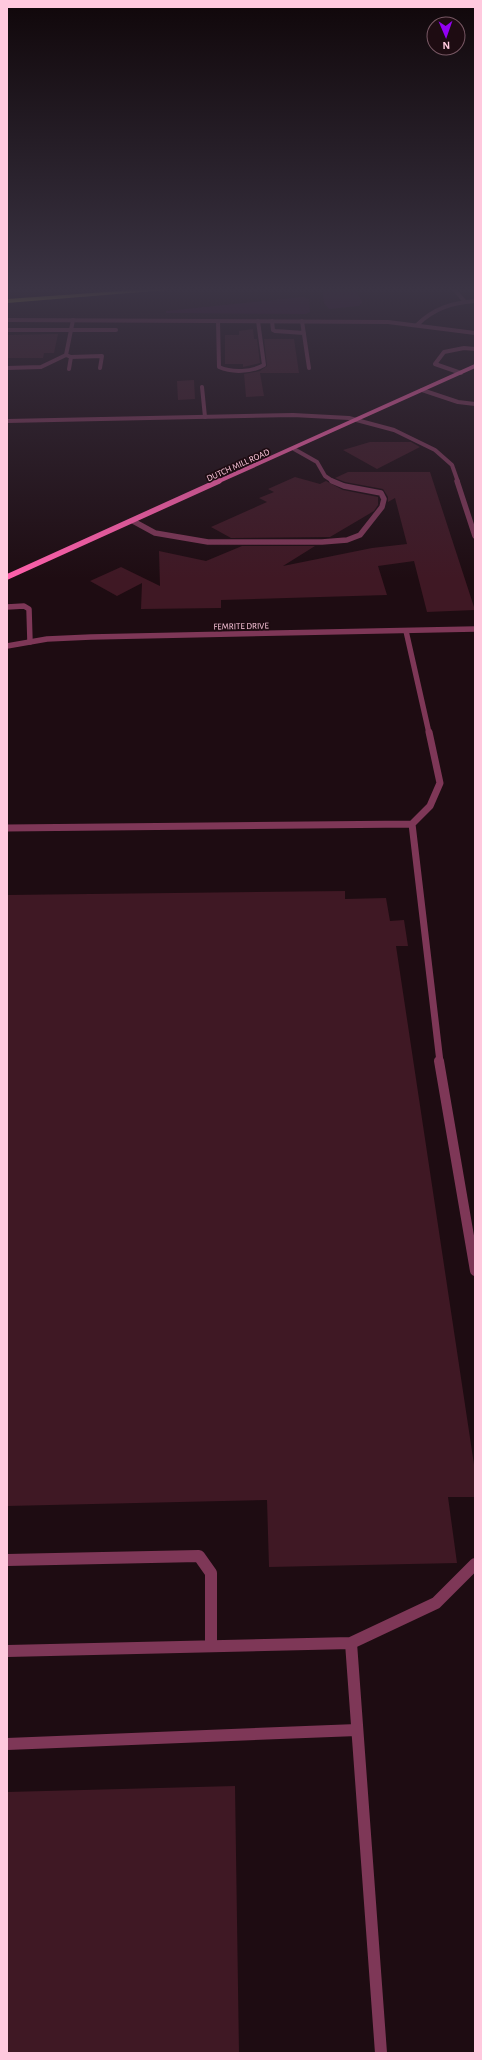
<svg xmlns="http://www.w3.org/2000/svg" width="482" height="2060" font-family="'Alegreya Sans',sans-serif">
<rect width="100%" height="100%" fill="#1e0c12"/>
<path fill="#3b0834" d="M325 290H356L362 302 359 306 329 309 324 303 323 292Z
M303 297 309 299 310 312 306 314 166 313V311Z"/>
<path fill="#3f1824" d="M253 329 254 339H257L260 363 243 367V364H225V335H239V331Z
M58 334 54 353H44L43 358H7V335Z
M264 339H294L299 373H260L264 396 246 397 244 374 260 371 267 366Z
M194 380 195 399 178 400 177 381Z
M370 442H411L420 447 377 469 343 450Z
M348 472H430L475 610 427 612 414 561 378 566 387 595 221 600V608L141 609 142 583 117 596 90 581 121 567 160 586 159 551 206 561 242 546H315L283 566 372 548 407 544 395 498 388 502V497L383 489 345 482 335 478Z
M295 477 320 484 326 481 343 490 378 497V505L374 511 330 537 231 538 211 527 267 502 259 498 274 492 268 489Z
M345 891V899L386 898 390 921 404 920 408 946H396L475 1471V1497H448L457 1563 269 1567 267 1500 7 1506V895Z
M235 1786 239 2053H7V1792Z"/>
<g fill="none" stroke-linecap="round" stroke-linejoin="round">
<path stroke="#7e3757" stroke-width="4" d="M455 290 465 302
M73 320 66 355 71 357 102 356 100 368
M218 321 219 367C232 373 252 372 264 365L258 321
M272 321 273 330 275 331 304 333
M302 321 309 368
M417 325C434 308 452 303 475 301
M7 330H116
M7 368 41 367 66 355
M69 369 71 357
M461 373 435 364 444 352 464 348 475 349
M202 387 205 417
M422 390 458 402 475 404"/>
<path stroke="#7e3757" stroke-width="5.5" d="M7 607 24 606 29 609 30 642
M406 631 429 733"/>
<path stroke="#7e3757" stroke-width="7" d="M412 824 430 806 440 783 429 732
M7 828 412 824 440 1062"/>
<path stroke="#7e3757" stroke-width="10" d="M439 1061 475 1271"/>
<path stroke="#7e3757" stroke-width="12" d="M7 1560 199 1556 211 1573V1646
M7 1651 351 1643
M7 1744 357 1730
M381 2053 351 1643 436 1603 475 1564"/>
<path stroke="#7e3757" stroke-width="4" d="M7 320 388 322 475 333
M7 421 293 415 349 418 394 430 435 450 452 465 458 482
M294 449 317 462 325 476 334 482"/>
<path stroke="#7e3757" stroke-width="5.5" d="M457 481 475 536
M133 521 155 533 208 542H322L347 540 360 535 382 507 384 499 381 493 344 486 332 481
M7 646 47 639 91 637 475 629"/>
<path stroke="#ff60ab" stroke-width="4" d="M217 482 475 366"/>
<path stroke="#ff60ab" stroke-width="5.5" d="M7 577 219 481"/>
<path fill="#fbff44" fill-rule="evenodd" d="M134 290H166L7 303V299Z"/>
</g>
<linearGradient id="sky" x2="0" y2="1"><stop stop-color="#10070a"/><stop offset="0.5" stop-color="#3b3444"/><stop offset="1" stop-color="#3b3444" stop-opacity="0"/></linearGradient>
<rect width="482" height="579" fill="url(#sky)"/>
<g text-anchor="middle" stroke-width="3.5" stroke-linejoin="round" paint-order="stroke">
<g font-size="9" fill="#ffc9de" stroke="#1e0c12">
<text transform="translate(238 465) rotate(-24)" y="3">DUTCH MILL ROAD</text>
<text transform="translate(241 626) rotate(-1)" y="3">FEMRITE DRIVE</text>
</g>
</g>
<rect width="482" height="2060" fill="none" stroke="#ffc9de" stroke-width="16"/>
<g transform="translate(446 36) rotate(178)"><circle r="19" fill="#1e0c12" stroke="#785864"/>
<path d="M0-3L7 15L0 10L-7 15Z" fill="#9300f4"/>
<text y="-6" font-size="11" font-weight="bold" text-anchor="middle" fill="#ffc9de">N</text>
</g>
</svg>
